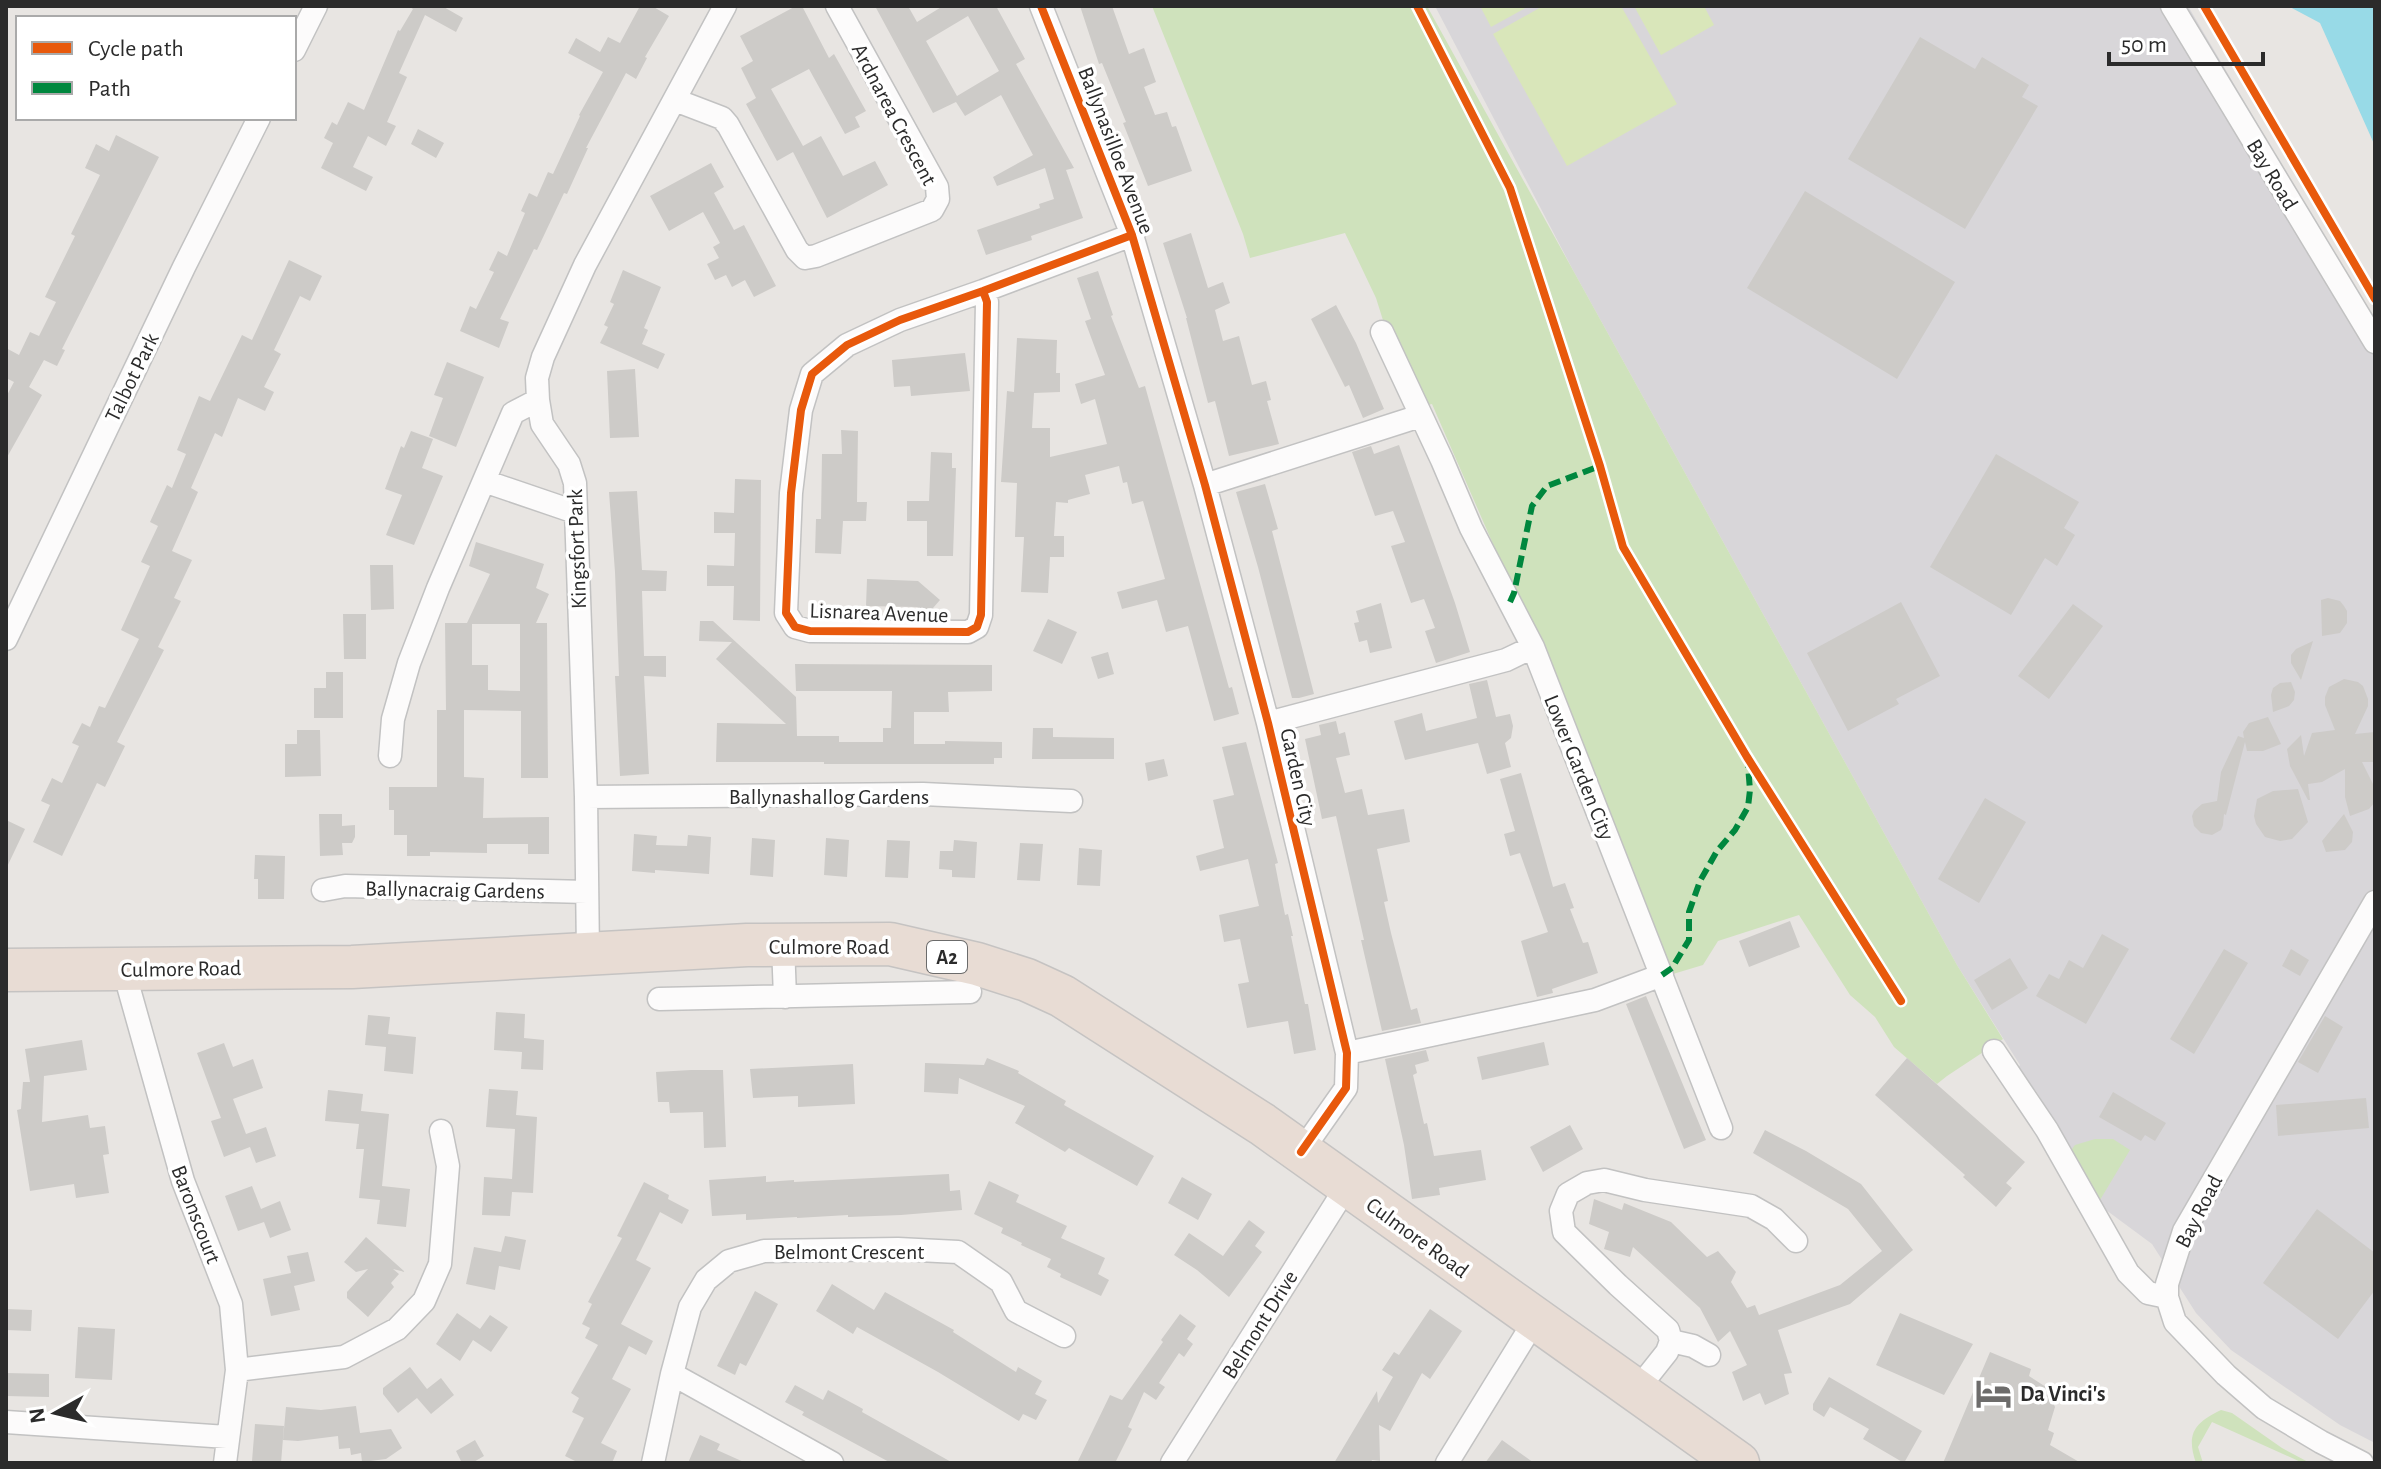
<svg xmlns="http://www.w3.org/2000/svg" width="2381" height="1469" font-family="'Alegreya Sans',sans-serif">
<rect width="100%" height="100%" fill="#e8e5e2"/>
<path fill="#d8d6d9" d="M1435 6H2188L2375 323V1443L2340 1425 2231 1350 2196 1313 2152 1244 2106 1210 2073 1158 2072 1149 2036 1091 2016 1070 2020 1065 1957 965 1574 272Z"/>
<path fill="#cfe2bc" d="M1152 6H1427L1957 965 2003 1039 1947 1076 1937 1084 1894 1047 1875 1017 1850 995 1799 915 1718 941 1703 965 1673 974 1537 645 1432 404 1411 409 1376 298 1345 233 1250 258 1243 234Z
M2095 1139H2113L2130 1150 2100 1200 2073 1158 2072 1149 2075 1145Z
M2221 1410 2232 1413 2282 1448 2310 1463H2303L2212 1422 2198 1447 2203 1463H2196C2186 1434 2194 1423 2221 1410Z"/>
<path fill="#d9e6ba" d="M1480 6H1529L1491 27Z
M1543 6H1621L1677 104 1567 166 1493 34Z
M1634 6H1704L1714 25 1661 55Z"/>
<path fill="#98dae7" d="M2288 6H2375V146L2320 23Z"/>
<path fill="#cdcbc8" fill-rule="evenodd" d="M408 6H442L463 18 456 32 425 15 399 73 407 77 387 122 396 126 386 146 368 136 353 167 373 177 366 191 321 168 333 143 324 138 332 122 337 125 348 102 364 110 398 30 400 31 413 9Z
M640 6H652L669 16 645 57 647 58 636 79 626 73 586 148H588L567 194 564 193 537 250 534 249 500 319 509 322 499 348 460 331 470 306 476 309 494 272 489 270 498 251 507 256 525 213 521 211 529 193 537 197 548 172 553 174 580 116 579 115 603 72 568 53 576 38 600 52 608 37 620 43Z
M796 6H802L829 58 834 54 866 111 855 117 860 127 845 134 809 69 771 89 803 146 821 136 843 176 875 161 888 185 827 218 793 152 777 161 746 104 756 98 741 68 753 61 740 36Z
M875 6H908L917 22 943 6H996L1025 59 1016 64 1074 168 1066 170 1083 218 1031 236 1032 240 986 255 977 230 1040 208 1039 204 1054 199 1045 168 997 186 993 177 1033 155 1001 95 965 116 956 102 933 113ZM968 16 999 71 957 96 926 41Z
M1080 6H1112L1129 54 1144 48 1156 82 1144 87 1155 115 1167 112 1172 127 1176 126 1192 171 1148 186 1123 123 1126 122 1102 63 1099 64Z
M1920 37 1975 69 1982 57 2029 85 2022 97 2038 106 1965 229 1848 159Z
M418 129 444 143 436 158 411 144Z
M116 135 159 157 62 349 65 350 57 366 44 360 29 387 42 395 6 459V397L14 382 6 378V348L19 355 30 332 39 336 56 302 45 297 75 236 71 234 100 175 85 168 96 144 109 151Z
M711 163 724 187 714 193 734 230 744 225 776 286 754 297 745 280 732 287 726 275 715 280 707 264 719 258 713 247 720 243 703 212 669 231 650 196Z
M1805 191 1955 282 1897 379 1747 288Z
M1191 233 1208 288 1223 282 1230 303 1215 310 1223 341 1239 336 1252 385 1266 381 1271 400 1267 401 1279 444 1229 456 1215 401 1208 403 1186 318H1187L1163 243Z
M289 260 322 276 310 301 300 296 274 350 281 354 264 387 274 392 265 411 238 398 222 437 215 433 191 488 198 492 172 551 192 560 174 598 181 601 158 647 164 650 117 742 125 746 105 787 97 783 62 856 33 842 50 805 41 801 52 778 62 783 79 746 72 743 82 723 90 727 99 706 105 708 139 639 121 630 150 566 141 562 158 526 150 522 167 485 172 488 186 454 177 450 199 396 210 401 242 335 252 340Z
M623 270 661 287 644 328 648 330 642 344 665 354 658 369 600 343 608 327 604 325 614 304 610 302Z
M1098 271 1113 315 1111 316 1139 388 1145 386 1229 688 1232 687 1239 714 1214 721 1188 626 1166 632 1157 600 1122 609 1117 592 1165 579 1143 501 1132 504 1127 482 1123 483 1119 466 1085 475 1090 494 1068 500V503L1056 502 1054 536H1064V557H1050L1048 593 1021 592 1024 537H1015L1017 483 1001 482 1007 391 1014 392 1017 338 1057 340 1056 373H1060V392L1034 393 1032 428H1050V457L1107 444 1095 399 1081 404 1075 384 1105 375 1085 321 1091 319 1077 278Z
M1336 305 1356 343 1384 409 1363 418 1349 385 1345 387 1311 319Z
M965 353 970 391 911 396 910 386 894 387 892 360Z
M447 362 484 377 456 447 429 436 443 398 434 395Z
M635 369 639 437 610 438 607 371Z
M841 430 858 431 857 502H867L866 521H843L841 554 815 553 816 519H821L822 454H842Z
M411 431 433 439 422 468 443 476 414 545 386 535 402 495 385 489 401 446 404 448Z
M1399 445 1455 603 1470 652 1436 663 1425 631 1435 628 1424 599 1411 603 1391 546 1405 542 1393 511 1375 516 1352 452 1371 446 1374 454Z
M931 452 952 453V468H956L953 556H927V521H907V501H929Z
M1996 454 2079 502 2064 528 2075 535 2057 566 2045 558 2011 615 1930 567Z
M735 479 761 480 760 621 733 620 734 586H707V565L734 566 735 533H714V512L734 513Z
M1265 484 1278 529 1272 531 1314 694 1299 698H1292L1258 567 1236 492Z
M637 491 642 570 667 571 666 591H642L644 656H666V677L644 676 649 774 620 776 615 676H619L615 572 609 492Z
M476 542 544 564 536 588 549 594 536 623H547L548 778H521V711L464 710V777L484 778 483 818 549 817V854H528V844H487V853L430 852V856H407V835H394V810H389V787H437V710H446L445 623H467L490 574 469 566ZM472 624H520V691L488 690V665H472Z
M370 565H393L394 609 371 610Z
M867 579 918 581 940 600 926 616 917 607 866 606Z
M2328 598 2340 601 2344 606 2347 611V623L2340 633 2322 636 2321 600Z
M1901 602 1940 676 1896 699 1899 704 1848 731 1807 653Z
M1381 603 1392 648 1370 653 1367 640 1359 642 1354 623 1359 622 1356 611Z
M2073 604 2103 626 2049 699 2018 676Z
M343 614H366V659H344Z
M1048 619 1077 632 1062 664 1033 651Z
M700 621H713L796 697 797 736H839V742H883V728H891L892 691H796L795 664 992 665V691L948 692 949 712H914V744H945V741L1002 742V758H994V764H824V762H716L717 723 786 724 716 659 732 642 699 641Z
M2313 641 2301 680 2291 663V655L2296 649Z
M1108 652 1114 674 1098 679 1091 657Z
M326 672H343V718H314V688H326Z
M2344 679 2358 682 2363 686 2368 699V706L2355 734 2375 732V762H2362L2375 788V802L2369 809 2350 816 2345 797V769L2322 782 2308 784 2310 800H2308L2290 766 2287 749 2301 735 2304 756 2312 733 2335 730 2325 705V697L2329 687Z
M1487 680 1496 717 1510 714 1513 726 1511 738 1505 743 1511 767 1487 774 1478 743 1405 760 1394 721 1422 713 1426 731 1477 718 1469 684Z
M2291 682 2295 692 2294 700 2289 706 2273 712 2271 695 2273 688 2280 683Z
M2268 717 2281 744 2263 751H2247L2245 742 2226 815 2224 814 2223 825 2221 830 2212 835 2201 833 2194 826 2192 816 2194 811 2202 804 2217 801 2221 772 2238 736 2244 738 2243 732 2249 723Z
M1336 721 1339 734 1345 732 1350 755 1336 758 1345 793 1362 789 1368 815 1404 809 1410 842 1377 849 1388 901 1384 902 1391 933 1411 1010 1417 1008 1421 1023 1382 1031 1361 940H1364L1336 816 1322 819 1305 739 1321 735 1319 725Z
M1033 728H1053V737L1114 738V759H1032Z
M297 730H320L321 776 285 777V744H297Z
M1246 742 1278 863 1275 864 1280 890 1285 915 1288 914 1293 936H1291L1305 1004H1308L1316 1050 1294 1054 1288 1021 1247 1028 1238 984 1249 982 1240 939 1224 942 1219 915 1259 906 1248 859 1200 871 1196 856 1224 848 1213 800 1234 795 1222 747Z
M1164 759 1168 776 1148 781 1145 763Z
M1521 773 1553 887 1565 883 1574 908 1570 909 1583 943 1588 942 1598 973 1552 989 1553 993 1537 997 1521 941 1548 932 1520 853 1510 856 1504 834 1515 831 1500 779Z
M2298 789 2308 822 2292 839 2280 841 2265 837 2256 824 2254 816 2257 799 2273 791Z
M1985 798 2026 822 1979 903 1938 879Z
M319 814H342V826L355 825V837L352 843H342L343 855 320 856Z
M2344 814 2353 832 2352 842 2345 850 2326 852 2322 841Z
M6 820 25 829 6 869Z
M634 834 657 836 656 845 687 846 688 835 711 837 709 874 655 870V873L632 871Z
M752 838 775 840 773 877 750 875Z
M826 838 849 840 847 877 824 875Z
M887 840 910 841 908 878 885 877Z
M954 840 977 842 975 878 952 877V870L939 869 940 851H953Z
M1020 843 1043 844 1040 881 1017 880Z
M1079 848 1102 850 1100 886 1077 885Z
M255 855 285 856 284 899H258V879H254Z
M1790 921 1800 947 1749 967 1739 941Z
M2102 934 2129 949 2086 1024 2036 996 2049 974 2059 979 2069 960 2083 968Z
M2224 949 2248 963 2194 1054 2170 1039Z
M2291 949 2309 960 2300 976 2282 966Z
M2010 958 2028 988 1992 1010 1974 980Z
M1646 996 1706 1140 1684 1149 1626 1004Z
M496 1012 525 1014 524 1038 544 1040 543 1070 521 1069 522 1052 494 1050Z
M368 1015 390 1017 388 1034 416 1037 413 1074 384 1071 386 1047 365 1045Z
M2325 1016 2343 1027 2318 1073 2298 1062Z
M82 1040 87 1070 44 1076 42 1122 88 1115 90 1128 105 1126 109 1154 103 1155 109 1193 76 1198 74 1184 30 1191 17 1110 21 1109 23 1082H30L25 1049Z
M1544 1042 1549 1065 1482 1080 1477 1057Z
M224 1043 233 1067 253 1059 263 1088 233 1099 246 1134 266 1127 276 1156 256 1163 250 1147 224 1157 211 1121 221 1118 197 1053Z
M1426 1050 1429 1061 1415 1065 1417 1073 1413 1075 1424 1124 1427 1123 1434 1156 1481 1150 1486 1180 1439 1188 1440 1195 1412 1199 1404 1145 1385 1059Z
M987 1058 1019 1071 1018 1073 1066 1101 1064 1105 1154 1156 1137 1186 1069 1148 1065 1152 1015 1123 1025 1106 959 1078 958 1094 924 1092 925 1063 984 1065Z
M1907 1058 2025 1162 2006 1183 2012 1188 1996 1207 1963 1177 1965 1175 1875 1095Z
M853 1064 855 1104 798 1107V1096L753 1098 750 1069Z
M691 1070H723L726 1147 704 1148 703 1112 670 1113 669 1102H658L656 1072Z
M489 1089 518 1091 516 1115 537 1117 533 1193 512 1192 510 1216 482 1215 484 1177 512 1179 514 1146 515 1129 486 1127Z
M328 1090 363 1094 361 1111 389 1114 382 1186 410 1189 406 1227 377 1224 380 1200 359 1198 364 1149H356L359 1124 325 1121Z
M2113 1092 2166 1123 2155 1141 2145 1135 2141 1141 2099 1117Z
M2366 1098 2369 1128 2278 1136 2276 1105Z
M1570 1125 1583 1149 1543 1172 1530 1147Z
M1765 1130 1806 1151 1861 1184 1913 1250 1850 1304 1778 1330 1792 1373 1784 1374 1789 1394 1765 1405 1760 1393 1743 1401 1732 1372 1747 1365 1730 1331 1718 1342 1700 1308 1633 1247 1630 1257 1604 1249 1609 1232 1589 1224 1594 1199 1622 1210 1624 1203 1671 1222 1707 1257 1718 1251 1736 1272 1731 1282 1747 1308 1755 1305 1759 1315 1840 1285 1882 1251 1848 1209 1753 1153Z
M949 1174 950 1191 960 1190 962 1210 901 1215 848 1217V1215L797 1218V1217L746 1220V1214L712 1216 709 1180 766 1176V1182L794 1180V1182Z
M1182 1177 1212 1194 1198 1220 1168 1203Z
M989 1181 1019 1195 1016 1202 1067 1226 1061 1238 1105 1258 1098 1274 1109 1280 1101 1296 1060 1277 1061 1274 1047 1267 1051 1259 1021 1245 1022 1243 1001 1233 1003 1228 974 1214Z
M644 1182 669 1195 668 1199 689 1210 682 1224 660 1212 636 1260 651 1268 621 1324 653 1341 646 1355 629 1346 612 1379 631 1389 601 1443 617 1451 612 1463H579L565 1456 584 1418 572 1412 579 1398 571 1393 598 1345 585 1338 590 1328 582 1324 592 1304 588 1302 622 1238 617 1236Z
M252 1186 261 1209 280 1201 291 1230 270 1238 264 1222 238 1231 225 1196Z
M2317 1209 2375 1253V1290L2338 1339 2263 1283Z
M1249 1220 1265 1232 1255 1246 1262 1252 1229 1297 1197 1270 1174 1255 1189 1233 1223 1256Z
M505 1236 526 1240 520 1270 499 1266 495 1290 466 1284 474 1247 501 1252Z
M366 1237 405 1272 393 1269 399 1274 391 1283 394 1287 368 1317 347 1298V1292L368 1269 356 1272 344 1262Z
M308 1252 315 1281 294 1286 300 1310 271 1316 263 1279 291 1273 287 1256Z
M832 1284 874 1310 885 1292 954 1330 953 1332 1016 1372 1018 1367 1042 1381 1035 1394 1047 1400 1036 1420 1023 1414 1019 1421 938 1372 857 1327 853 1334 816 1311Z
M755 1291 778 1304 746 1366 740 1363 735 1375 717 1366Z
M6 1309 32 1310 31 1331 6 1330Z
M1430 1309 1462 1331 1430 1379 1422 1373 1390 1431 1379 1425 1380 1461 1372 1460 1371 1463H1334L1377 1391 1378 1403 1393 1377 1382 1370 1394 1352 1399 1355Z
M457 1313 480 1329 490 1315 508 1327 491 1352 473 1340 460 1361 436 1344Z
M1900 1313 1973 1344 1944 1395 1876 1365Z
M1180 1314 1196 1326 1187 1339 1193 1344 1184 1357 1179 1353 1159 1383 1165 1387 1156 1400 1144 1392 1128 1427 1132 1429 1115 1463H1077L1110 1395 1122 1400 1163 1342 1161 1340Z
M78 1327 115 1329 112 1380 75 1378Z
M1990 1352 2031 1369 2029 1376 2046 1387 2055 1407 2048 1430 2054 1433 2050 1445 2081 1463H1943Z
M410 1367 427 1389 441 1378 454 1395 431 1414 417 1398 398 1413 383 1394V1388Z
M6 1373 49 1374V1397L6 1396Z
M1829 1377 1922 1431 1904 1463 1863 1439 1869 1429 1830 1407 1824 1417 1813 1410V1404Z
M795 1385 823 1400 828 1390 863 1409 862 1412 953 1463H891L802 1415 804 1412 785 1402Z
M356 1406 360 1433 391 1429 402 1448 386 1459 362 1462 361 1453 351 1455 350 1448 339 1449 338 1436 298 1441 283 1440 286 1407 321 1410Z
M255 1424 284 1426 281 1463 252 1461Z
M700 1435 720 1444 717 1450 746 1463H688Z
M475 1440 484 1456 472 1463H462L456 1451Z
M1502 1440 1534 1463H1485Z"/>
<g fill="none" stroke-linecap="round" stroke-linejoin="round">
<defs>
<path id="street" d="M1041 6 1132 235 1205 485 1268 723 1347 1053 1346 1088 1301 1152
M2172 6 2375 342
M294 50 316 6
M675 100 722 118 728 125 797 250 805 258 816 256 932 210 938 199 937 187 837 6
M983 291 987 302 981 615 977 627 968 632 810 631 795 627 786 613 791 493 801 410 812 374 847 345 900 320 983 291 1132 235
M1382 332 1442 460 1471 528 1533 647 1721 1128
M484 481 575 512
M1205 485 1420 416
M6 639 184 267 259 118
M1268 723 1506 660 1533 647
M390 756 393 719 409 663 438 588 513 413 538 400
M586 797 923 794 1071 801
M323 890 345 886 587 892
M783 945 785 997
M588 954 586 797 575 483 569 464 542 424 538 400 537 378 543 357 585 265 725 6
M132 969 129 989 183 1181 231 1304 237 1370 225 1463
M659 999 970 992
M1994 1051 2047 1130 2128 1273 2148 1293 2167 1297
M1347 1053 1595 1000 1662 975
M1671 1341 1693 1346 1709 1355
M237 1370 344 1357 397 1329 424 1301 440 1264 448 1166 441 1131
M672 1374 832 1463
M1636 1391 1667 1352 1671 1341 1668 1330 1618 1285 1564 1232 1561 1211 1568 1194 1587 1183 1604 1180 1645 1190 1751 1206 1774 1219 1796 1241
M6 1422 227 1437
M653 1463 672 1374 690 1307 706 1280 729 1261 764 1251 898 1249 958 1252 1001 1282 1016 1311 1064 1336
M1172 1463 1347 1186
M1447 1463 1535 1320
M2362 1463 2321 1442 2264 1408 2226 1375 2175 1322 2167 1297V1284L2184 1231 2375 902"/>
<path id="highway" d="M6 970 352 967 747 945 890 944 977 964 1027 980 1062 996 1262 1124 1738 1463"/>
</defs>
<use href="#street" stroke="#c2c2c2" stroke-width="25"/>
<use href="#highway" stroke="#c5c3c2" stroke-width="45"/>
<use href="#street" stroke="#fcfbfb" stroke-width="22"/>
<use href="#highway" stroke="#e8dcd4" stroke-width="42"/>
<path stroke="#00873e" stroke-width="6" stroke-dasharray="12 6" stroke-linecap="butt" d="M1510 602 1514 593 1532 506 1547 486 1600 466
M1662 975 1672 968 1689 940V912L1700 881 1717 851 1735 830 1748 807 1750 790 1748 766"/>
<defs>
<path id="cycleway" d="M1041 6 1132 235 1205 485 1268 723 1347 1053 1346 1088 1301 1152
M1417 6 1510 188 1600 466 1623 547 1747 757 1901 1001
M2204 6 2375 299
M983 291 987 302 981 615 977 627 968 632 810 631 795 627 786 613 791 493 801 410 812 374 847 345 900 320 983 291 1132 235"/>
</defs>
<use href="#cycleway" stroke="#fff" stroke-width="13"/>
<use href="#cycleway" stroke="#e8590c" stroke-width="8"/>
</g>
<defs>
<symbol id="hotel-bare" viewBox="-9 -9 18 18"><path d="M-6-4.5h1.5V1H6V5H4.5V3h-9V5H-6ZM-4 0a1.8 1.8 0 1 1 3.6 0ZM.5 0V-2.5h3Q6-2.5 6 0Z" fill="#6d6c6b" stroke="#fff" stroke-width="2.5" paint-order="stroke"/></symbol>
</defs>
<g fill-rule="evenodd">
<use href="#hotel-bare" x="1968" y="1368" width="51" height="51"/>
</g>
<g text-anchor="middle" stroke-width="7" stroke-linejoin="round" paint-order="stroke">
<rect fill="#fff" stroke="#6b6b6b" stroke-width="2" x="927" y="941" width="40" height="32" rx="6"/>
<g font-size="20" font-weight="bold" fill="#2b2b2b">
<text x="947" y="964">A2</text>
</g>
<g font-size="22" fill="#2b2b2b" stroke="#fff">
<text transform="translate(895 114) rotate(62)" y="8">Ardnarea Crescent</text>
<text transform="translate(1117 150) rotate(69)" y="8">Ballynasilloe Avenue</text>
<text transform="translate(2273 174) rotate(59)" y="8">Bay Road</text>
<text transform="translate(131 377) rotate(-64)" y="8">Talbot Park</text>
<text transform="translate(576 549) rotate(-92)" y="8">Kingsfort Park</text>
<text transform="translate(879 612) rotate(2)" y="8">Lisnarea Avenue</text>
<text transform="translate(1580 767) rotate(68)" y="8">Lower Garden City</text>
<text transform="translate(1299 777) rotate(77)" y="8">Garden City</text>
<text x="829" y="804">Ballynashallog Gardens</text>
<text transform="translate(455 889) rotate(1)" y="8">Ballynacraig Gardens</text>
<text x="829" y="954">Culmore Road</text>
<text transform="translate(181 968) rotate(-1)" y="8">Culmore Road</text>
<text transform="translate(2198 1211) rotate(-63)" y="8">Bay Road</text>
<text transform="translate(197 1214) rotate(69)" y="8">Baronscourt</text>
<text transform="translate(1418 1237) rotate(36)" y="8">Culmore Road</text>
<text x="849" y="1259">Belmont Crescent</text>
<text transform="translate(1259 1324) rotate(-58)" y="8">Belmont Drive</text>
</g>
<g font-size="22" font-weight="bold" fill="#2b2b2b" stroke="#fff" text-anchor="start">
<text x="2020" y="1401">Da Vinci's</text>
</g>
</g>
<rect width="2381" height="1469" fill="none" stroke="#2b2b2b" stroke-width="16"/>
<rect x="16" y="16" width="280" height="104" fill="#ffffff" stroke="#aaaaaa" stroke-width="2"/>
<rect x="32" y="42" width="40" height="12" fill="#e8590c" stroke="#aaaaaa" stroke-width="2"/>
<text x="88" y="56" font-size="24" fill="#2b2b2b">Cycle path</text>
<rect x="32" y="82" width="40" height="12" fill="#00873e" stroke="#aaaaaa" stroke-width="2"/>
<text x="88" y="96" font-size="24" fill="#2b2b2b">Path</text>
<g transform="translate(56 1413) rotate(262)" stroke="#ffffff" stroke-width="6" paint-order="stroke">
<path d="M0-6L14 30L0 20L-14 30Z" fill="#2b2b2b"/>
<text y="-12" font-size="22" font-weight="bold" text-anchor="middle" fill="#2b2b2b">N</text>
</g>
<path d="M2109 52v12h154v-12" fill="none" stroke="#2b2b2b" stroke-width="4"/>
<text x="2121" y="52" font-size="24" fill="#2b2b2b" stroke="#ffffff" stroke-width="6" paint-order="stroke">50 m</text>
</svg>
